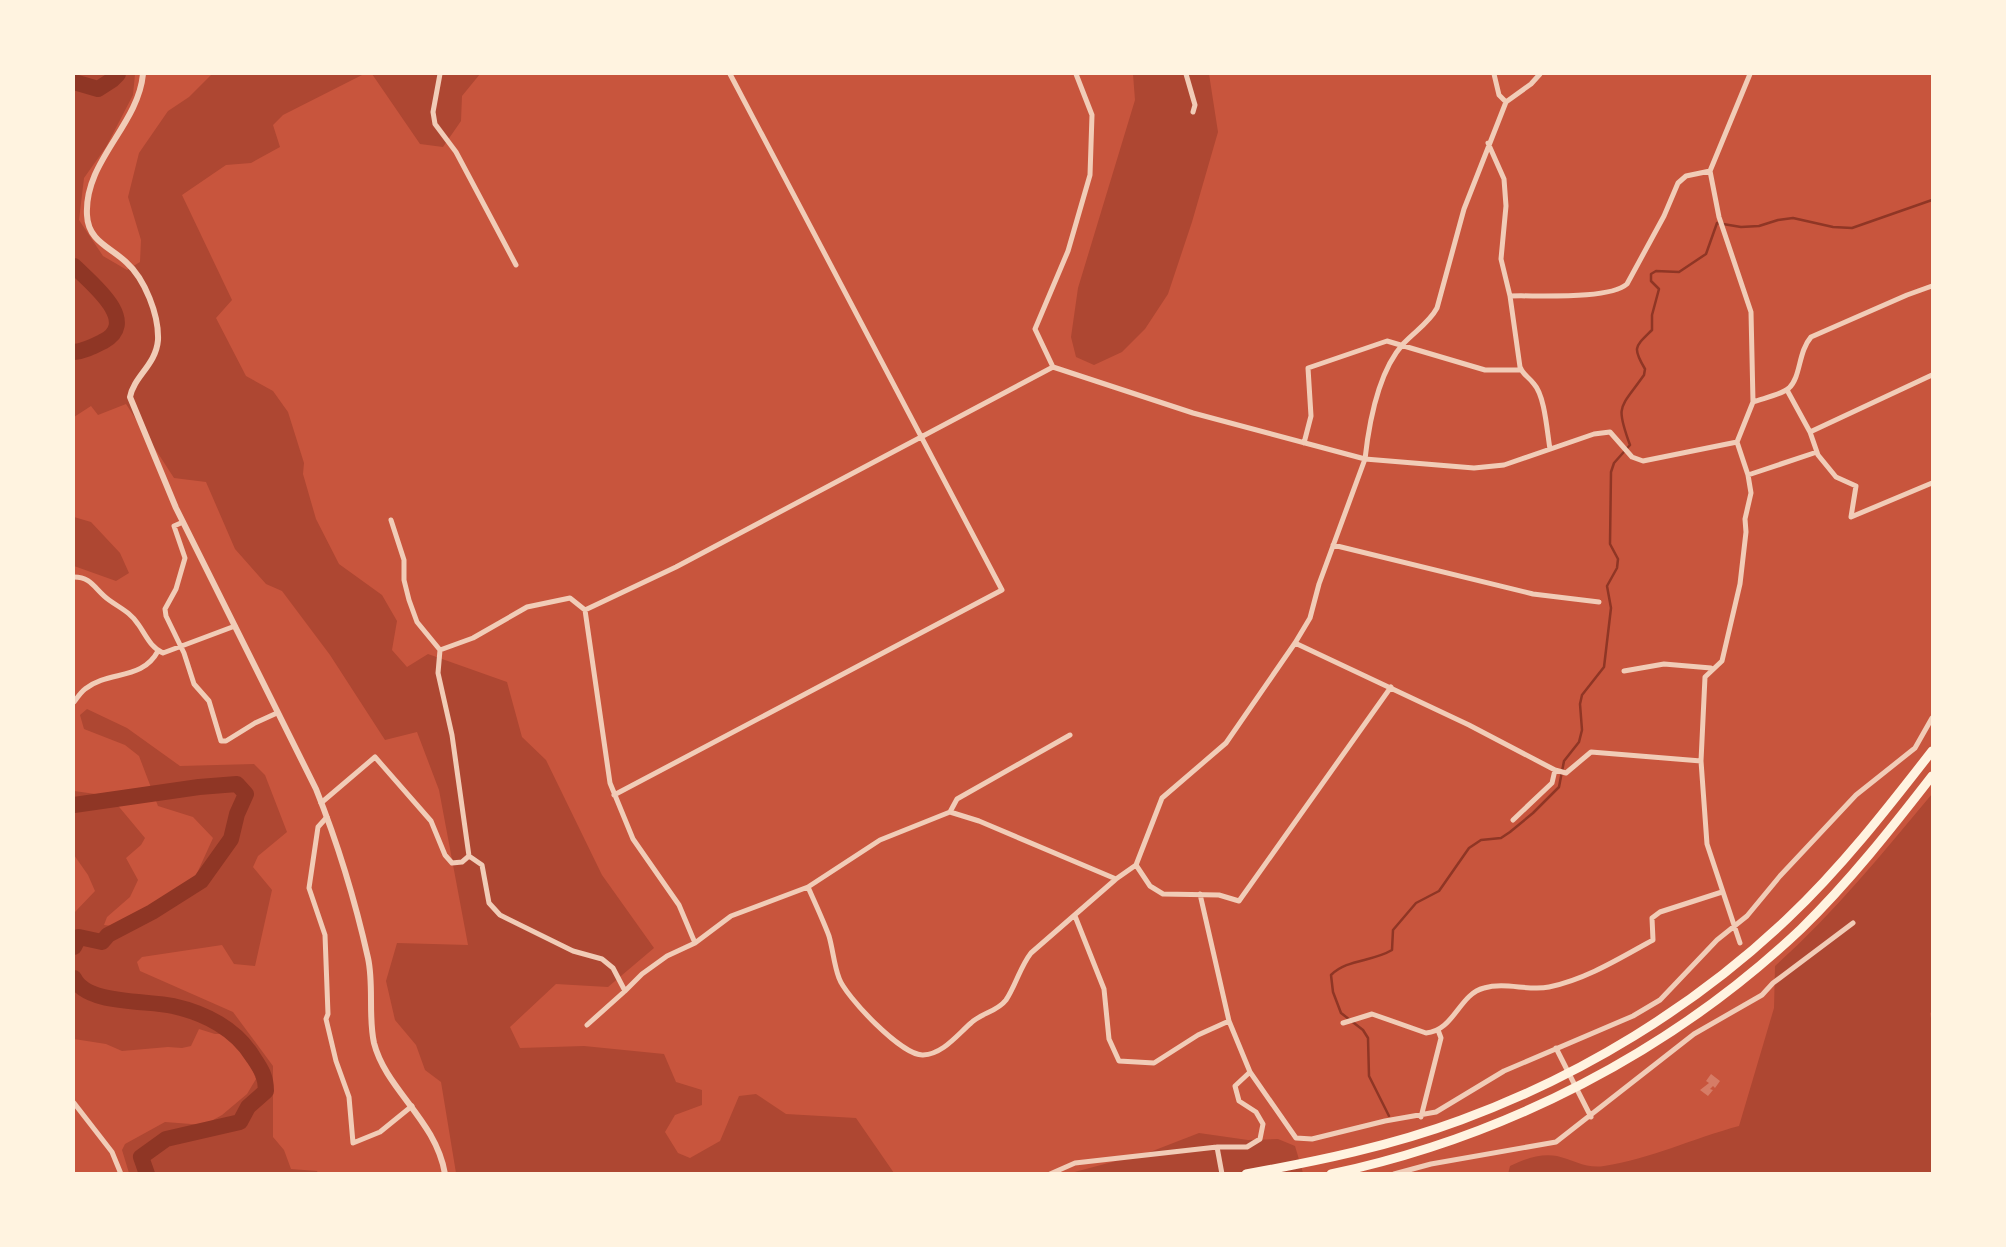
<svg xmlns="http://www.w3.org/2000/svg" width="2006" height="1247" font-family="Figtree,sans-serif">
<rect width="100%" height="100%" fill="#c8553d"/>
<path fill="#ae4732" d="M74 74H135L133 95 106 147 84 178 79 220 103 256 127 270 140 262 141 240 128 197 139 153 168 111 189 97 212 74H364L283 115 273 125 280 147 251 163 226 165 182 195 232 300 216 318 246 376 273 391 288 412 304 463 303 474 316 519 339 564 382 595 397 621 392 650 407 667 428 654 507 682 522 737 546 760 602 875 654 948 608 987 556 984 510 1027 520 1048 584 1046 664 1054 676 1082 702 1090V1105L675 1115 665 1132 678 1153 690 1158 720 1141 739 1096 756 1094 786 1114 856 1118 894 1173H456L441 1082 425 1070 416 1045 395 1020 386 981 397 943 468 945 439 790 417 732 385 740 330 655 282 591 266 584 235 549 206 482 174 478 126 404 98 415 91 406 74 417Z
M372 74H480L462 96 461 121 443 147 420 144Z
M1133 74H1209L1218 132 1192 222 1168 294 1145 329 1122 352 1094 365 1076 357 1071 337 1078 288 1135 100Z
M74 517 91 522 120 553 129 573 116 581 74 566Z
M87 709 127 728 180 766 254 764 265 775 287 832 258 856 253 867 272 890 255 966 234 964 222 945 142 957 137 962 140 971 233 1012 273 1066V1137L284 1150 291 1169 317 1171 318 1173H129L122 1150 125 1144 165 1122 204 1125 222 1115 247 1094 256 1079 248 1058 225 1034H215L199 1029 191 1046 182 1048 168 1047 122 1051 106 1044 74 1039V913L95 891 88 875 74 855V791L110 796 145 838 141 845 126 858 138 880 130 897 107 917 104 925 112 926 193 882 213 838 193 817 158 806 139 756 125 745 84 729 80 715Z
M1932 794V1015L1930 1012 1932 1025V1173L1508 1174 1510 1166C1524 1159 1541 1153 1557 1156 1573 1160 1587 1169 1604 1166 1650 1159 1694 1138 1739 1126L1774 1008 1775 966C1833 914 1882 854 1932 794Z
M1199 1133 1248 1140 1278 1139 1295 1146 1303 1173 1067 1174 1150 1152Z"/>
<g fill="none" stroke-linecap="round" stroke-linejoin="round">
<path stroke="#8f3625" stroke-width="2.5" d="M1389 1116 1369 1076 1368 1038 1363 1030 1341 1013 1333 992 1331 975C1347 959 1372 962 1392 950L1393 930 1416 903 1439 891 1469 848 1481 840 1501 838 1510 832 1533 813 1559 787 1564 761 1579 742 1582 730 1580 704 1582 695 1604 667 1611 608 1607 586 1617 568 1618 559 1610 544 1611 472 1614 463 1630 445C1615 404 1620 409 1644 375L1645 369C1632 347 1635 347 1652 330V315L1659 289 1651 281V274L1656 271 1679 272 1706 254 1717 223 1741 227 1759 226 1778 220 1793 218 1833 227 1852 228 1932 200"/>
<path stroke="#8f3625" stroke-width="16" d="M74 82 98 89 112 80 118 74
M74 266C91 283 140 321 104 341 94 346 85 351 74 352
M74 805 199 787 237 784 246 794 237 814 231 839 201 881 152 912 108 935 102 942 79 937 74 947
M74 978C86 1005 148 1000 173 1006 205 1013 236 1029 253 1057 261 1069 266 1076 266 1091L248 1107 240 1122 166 1139 141 1157 147 1174"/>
</g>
<path fill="#d67c66" d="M1711 1074 1720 1081 1715 1088 1713 1086 1710 1089 1713 1090 1708 1096 1700 1090 1709 1083 1706 1081Z"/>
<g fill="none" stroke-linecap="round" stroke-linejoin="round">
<path stroke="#f1ccb7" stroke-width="5" d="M440 74 433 112 435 124 456 152 516 265
M1186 74 1195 105 1193 112
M1494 74 1499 95 1506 102
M1488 143 1504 179 1506 206 1501 259 1510 296 1520 367C1523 375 1529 377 1534 384 1545 396 1547 432 1550 449
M1510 296C1536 295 1609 300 1627 284L1664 216 1678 183 1686 176 1710 171
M1053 367 1035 329 1068 251 1090 175 1092 115 1076 74
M1787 390 1810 432 1818 455 1836 477 1856 486 1851 517 1932 483
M1753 402C1764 398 1781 395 1789 388 1801 377 1798 352 1811 337L1907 295 1932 286
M1810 432 1932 375
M1304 443 1311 416 1308 368 1387 341 1485 370H1521
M1748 475 1817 452
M391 520 404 560V580L409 600 417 622 440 650 438 673 452 735 469 856 482 865 489 903 500 915 573 951 602 959 613 968 625 991 642 974 667 956 695 943 731 916 808 887 880 840 950 812 979 821 1116 879
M183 522 174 526 185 558 176 589 165 609 166 616 184 653 194 684 209 701 221 741H226L255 723 277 713
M1333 545 1533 594 1599 602
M74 577C92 577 95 590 109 600 120 608 130 612 138 624 146 635 150 647 163 653L235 626
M585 610 676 567 1053 367 1193 413 1365 459 1474 468 1504 465 1594 434 1610 432 1632 457 1643 461 1737 442
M1295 643 1469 725 1555 770 1566 773 1591 752 1701 761
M440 650 473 638 527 607 570 598 585 610 610 783 633 839 679 905 695 943
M1624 671 1664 664 1711 668
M74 702C77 698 81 692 85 689 109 670 142 681 158 651
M614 795 1002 590 730 74
M321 803 375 757 431 821 445 855 452 863 462 862 469 856
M950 812 957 799 1070 735
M327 817 318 827 309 888 325 935 328 1014 326 1019 336 1061 349 1097 353 1143 380 1132 412 1106
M1513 820 1552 783 1555 770
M1136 865 1150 886 1163 894 1219 895 1239 901 1391 687
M808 887C815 903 823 920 829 936 833 950 834 965 839 978 845 996 902 1056 923 1055 943 1054 957 1035 971 1023 981 1013 997 1012 1006 1000 1016 985 1020 967 1031 953L1116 879 1136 865 1162 798 1226 743 1295 643 1310 618 1319 584 1365 459C1369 423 1378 372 1403 344 1415 331 1429 323 1437 308L1464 209 1506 102 1531 84 1540 74
M1200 894 1229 1021 1250 1072 1296 1138 1312 1139 1385 1121 1436 1112 1504 1071 1633 1016 1660 1000 1717 940 1747 916 1780 876 1856 795 1915 748 1932 718
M1075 916 1104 989 1109 1039 1119 1061 1154 1063 1198 1035 1229 1021
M1740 943 1707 844 1701 761 1705 677 1722 661 1740 584 1746 532 1745 519 1751 493 1748 475 1737 442 1753 402 1751 312 1719 217 1710 171 1750 74
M1343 1023 1372 1014 1426 1033C1454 1031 1459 994 1484 988 1505 982 1528 991 1549 987 1587 979 1620 958 1653 940L1652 918 1660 912 1722 892
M587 1025 625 991
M1556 1048 1591 1117
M74 1103 112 1152 121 1174
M1421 1117 1441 1038 1438 1030
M1217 1147 1222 1174
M1050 1174 1075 1163 1217 1147H1247L1260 1139 1263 1124 1256 1112 1239 1101 1235 1086 1250 1072
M1394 1174 1431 1164 1556 1142 1694 1034 1762 995 1773 983 1853 923"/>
<path stroke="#f1ccb7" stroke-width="6" d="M143 74C138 126 84 161 87 215 88 241 110 247 126 262 145 279 159 315 158 340 156 365 134 376 130 397L176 508 316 789C338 844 355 900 368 958 374 985 368 1016 374 1043 386 1090 436 1120 445 1174"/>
<path stroke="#fff3e0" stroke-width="9" d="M1246 1174C1318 1161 1391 1146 1461 1120 1581 1076 1694 1007 1787 919 1841 868 1887 809 1932 751
M1331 1174C1505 1137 1671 1052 1801 929 1849 882 1891 829 1932 776"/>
</g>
<rect width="2006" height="1247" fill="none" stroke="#fff3e0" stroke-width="150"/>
</svg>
